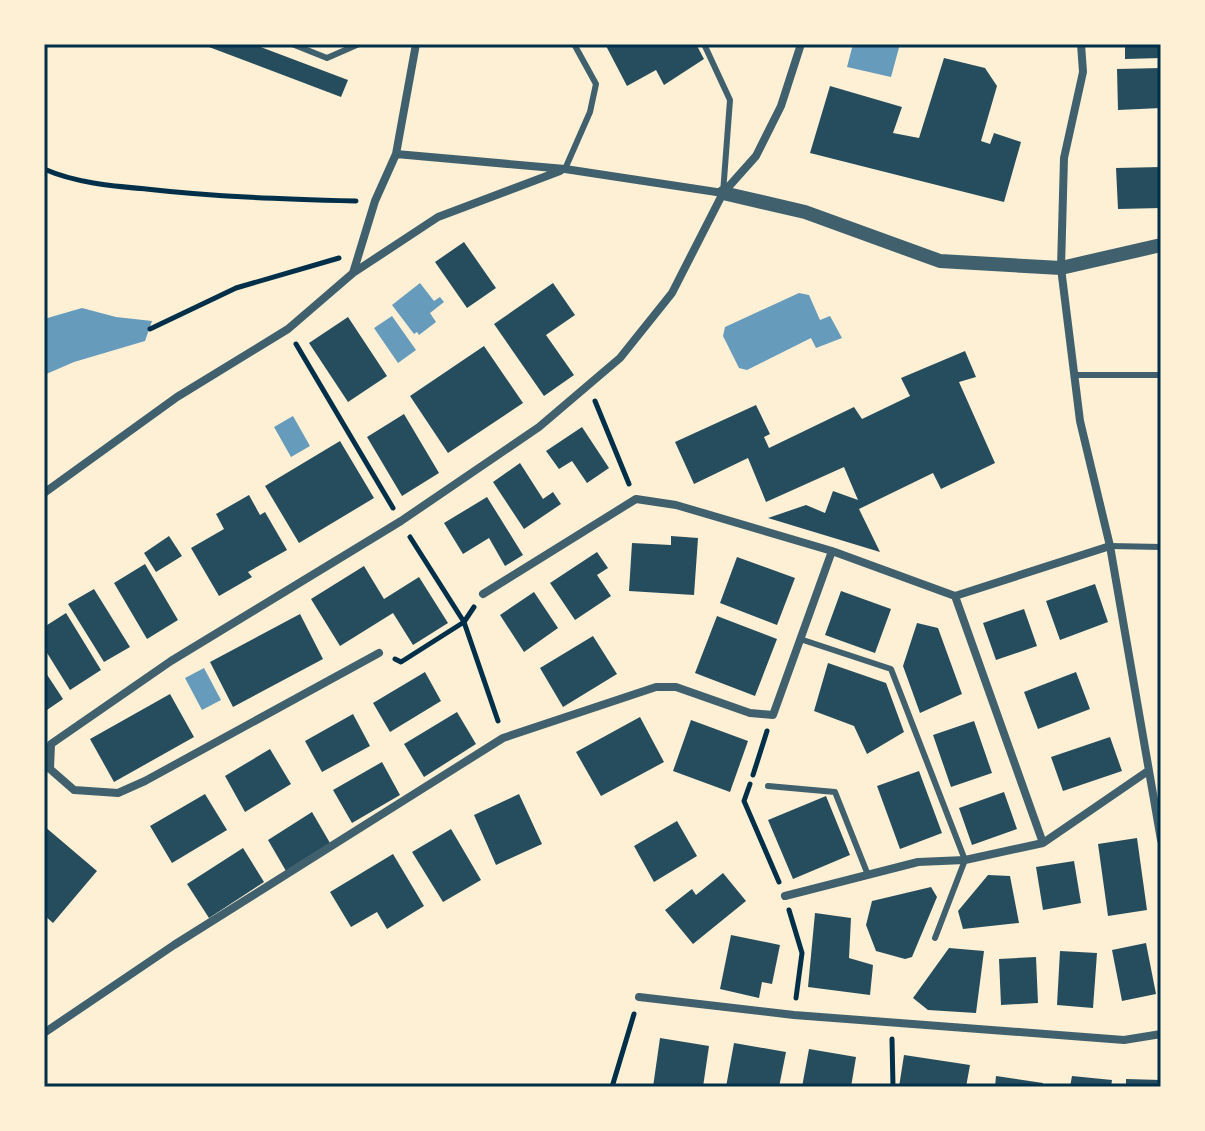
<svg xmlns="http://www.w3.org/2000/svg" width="1205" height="1131" font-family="Arial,sans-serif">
<rect width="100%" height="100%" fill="#fdf0d5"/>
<path fill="#669bbc" d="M853 44H900L891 77 847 67Z
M420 283 434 301 440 297 444 302 430 313 436 322 419 335 417 332 414 334 392 305Z
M799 293 809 295 820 320 830 316 842 338 816 348 811 338 747 370 739 368 723 336 725 327Z
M82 308 116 317 152 321 145 341 74 362 44 375V319Z
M392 316 416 350 398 363 374 328Z
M293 416 310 446 291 457 274 427Z
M204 668 221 700 202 710 185 678Z"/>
<path fill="#264d5e" d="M201 44H253L348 80 341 97Z
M605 44H696L704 59 664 85 656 70 627 86Z
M1125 44H1161V58L1125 59Z
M944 58 985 68 997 86 981 141 990 144 994 133 1021 142 1004 202 810 153 830 86 902 107 893 133 919 138Z
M1161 68V108L1118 110 1117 69Z
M1161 167V208L1118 209 1116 168Z
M464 242 496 288 467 308 435 262Z
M553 283 575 315 546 335 574 375 544 396 494 324Z
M348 317 387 376 348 402 309 343Z
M484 346 523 403 448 453 410 396Z
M965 351 976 377 959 382 995 463 941 489 933 473 859 509 880 552 768 518 806 505 825 513 833 491 858 500 844 467 766 502 748 458 694 484 675 442 756 405 770 434 764 437 769 448 854 407 862 419 910 396 901 378Z
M404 414 439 473 402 496 367 437Z
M582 427 609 468 587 483 572 461 559 469 546 451Z
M340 441 374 498 299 543 265 486Z
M520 463 543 499 553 492 561 504 524 529 493 482Z
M249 495 260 515 265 512 287 550 248 572 252 577 219 596 191 548 224 529 216 514Z
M487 497 523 555 505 566 489 538 463 554 444 523Z
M169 536 182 556 156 572 144 553Z
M671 536 698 538 694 595 629 591 632 543 671 545Z
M597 552 608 568 597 575 611 596 575 620 550 583Z
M737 557 795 578 777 625 720 603Z
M145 564 178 620 147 639 114 583Z
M364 566 384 599 419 577 448 623 413 645 393 613 340 646 311 599Z
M1095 584 1108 622 1060 640 1046 601Z
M94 589 130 647 104 662 68 604Z
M841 591 891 609 875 653 825 635Z
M534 592 558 628 524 652 500 615Z
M1024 609 1037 646 996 660 983 623Z
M66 613 101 670 70 690 44 648V627Z
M300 614 323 659 233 707 210 662Z
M717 616 777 639 755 696 695 673Z
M917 623 938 628 962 694 920 713 903 666Z
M593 636 617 674 563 707 540 668Z
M828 663 886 683 904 732 867 754 854 726 814 711Z
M44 670 63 699 44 712Z
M425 672 441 701 390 732 373 703Z
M1076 672 1090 709 1038 729 1024 692Z
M170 694 194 737 114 782 90 739Z
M457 712 476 744 424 777 404 744Z
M353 714 370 746 322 772 305 741Z
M640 717 664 762 601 796 576 752Z
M691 720 748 741 730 792 673 771Z
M974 721 992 773 951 787 933 735Z
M1110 737 1122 771 1063 791 1051 757Z
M270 749 291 784 245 812 225 776Z
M382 762 400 795 352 823 333 790Z
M919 771 942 833 900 849 877 786Z
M1004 792 1017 829 972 845 959 808Z
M205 794 227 830 172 863 150 826Z
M519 794 542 844 496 865 474 815Z
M826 796 850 855 793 879 768 820Z
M312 812 330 843 286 871 268 840Z
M677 821 697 856 654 882 634 846Z
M44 826 97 871 53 923 44 915Z
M451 829 481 880 443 902 412 852Z
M1137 838 1147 910 1108 916 1098 844Z
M243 848 264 882 209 918 187 884Z
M393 854 424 906 387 929 377 912 351 927 330 892Z
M1074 861 1081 903 1043 910 1036 867Z
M723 873 746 901 693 944 665 910 692 889 696 895Z
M988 875 1010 876 1019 923 963 929 958 911Z
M931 887 937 897 912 957 905 959 876 951 866 925 872 901Z
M815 913 851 918 849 958 873 965 870 995 808 987Z
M731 935 780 945 772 984 762 982 759 998 720 989Z
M1146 943 1156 994 1122 1001 1112 950Z
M949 948 984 951 976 1013 928 1010 913 998Z
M1060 951 1097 953 1093 1008 1057 1005Z
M1036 957 1038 1003 1001 1005 999 959Z
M660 1038 709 1046 703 1087H653Z
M734 1043 786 1052 779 1087H726Z
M809 1049 856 1057 851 1087H802Z
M904 1055 970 1065 966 1087H899Z
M996 1076 1043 1083 1042 1087H995Z
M1072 1076 1112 1080 1111 1087H1070Z
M1126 1079 1161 1080V1087H1126Z"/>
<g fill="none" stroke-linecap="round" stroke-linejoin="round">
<path stroke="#003049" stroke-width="5" d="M44 169C76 183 112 186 146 189 216 197 286 199 356 201
M150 329 236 288 339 258
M296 344 393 508
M595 401 629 484
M410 537 464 622 474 607
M395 659 401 662 464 622 498 721
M753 775 767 731
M750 784 744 801 779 882
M789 910 802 953 796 998
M892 1039 893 1087
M612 1087 634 1014"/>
<path stroke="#3f606c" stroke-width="6" d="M292 44 327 58 359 44
M704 44 730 100 723 193
M565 169 590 112 596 84 574 44
M1074 375H1161
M1110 546 1161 547
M800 639 891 669 965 860 935 938
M768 786 835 792 868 875"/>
<path stroke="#3f606c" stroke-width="8" d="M1081 44 1083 72 1064 158 1061 268 1080 421 1110 546 1161 840
M396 154 565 169 723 193
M353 273 438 217 560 171
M44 493 177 397 288 329 353 273 375 201 396 154 416 44
M483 594 636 499 676 505 832 551 955 596 1110 546
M955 596 1043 843
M50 769 51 744 171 661 401 521 539 427 620 358 672 293 723 193 756 156 781 106 801 44
M50 769 74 790 118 793 145 781 379 653
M785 896 918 862 965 860 1043 843 1148 771
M639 997 794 1015 1124 1040 1161 1034
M44 1033 174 945 503 738 656 687H676L750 713 773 715 832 551"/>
<path stroke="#3f606c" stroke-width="14" d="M723 193 805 212 940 261 1061 268 1161 245"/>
</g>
<rect width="1205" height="1131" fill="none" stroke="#fdf0d5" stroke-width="92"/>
<rect x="46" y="46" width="1113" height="1039" fill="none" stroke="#003049" stroke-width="3"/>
</svg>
